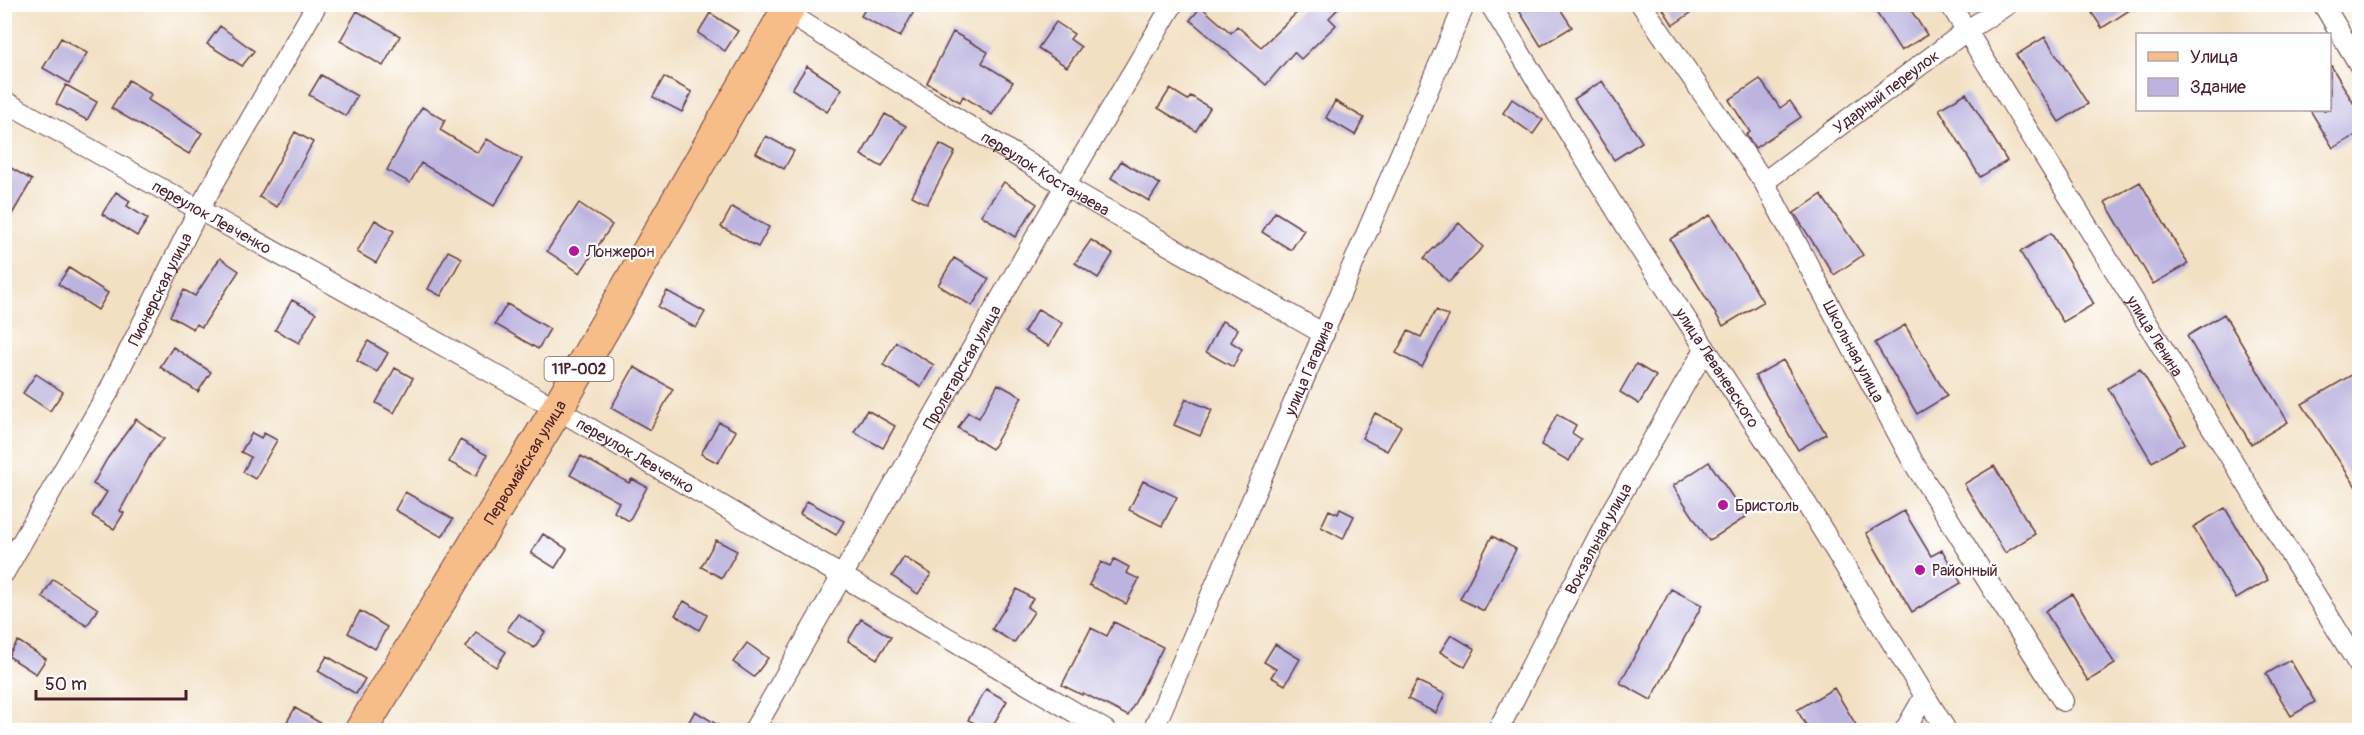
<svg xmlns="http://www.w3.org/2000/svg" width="2364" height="735" font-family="Pangolin,sans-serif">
<rect width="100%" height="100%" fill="#fff"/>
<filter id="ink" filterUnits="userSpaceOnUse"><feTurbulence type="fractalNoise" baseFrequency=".0167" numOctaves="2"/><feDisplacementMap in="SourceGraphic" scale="12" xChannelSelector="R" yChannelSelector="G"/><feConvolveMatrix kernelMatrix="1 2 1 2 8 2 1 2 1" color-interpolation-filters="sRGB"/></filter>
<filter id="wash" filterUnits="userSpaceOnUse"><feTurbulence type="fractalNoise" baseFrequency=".008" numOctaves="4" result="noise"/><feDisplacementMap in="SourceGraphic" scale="24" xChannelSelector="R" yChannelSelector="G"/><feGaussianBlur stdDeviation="1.35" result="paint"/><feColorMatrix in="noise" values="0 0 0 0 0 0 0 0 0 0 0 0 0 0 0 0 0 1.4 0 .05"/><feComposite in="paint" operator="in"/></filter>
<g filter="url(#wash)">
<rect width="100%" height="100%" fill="#f2e0c3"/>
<g id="blocks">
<path fill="#bcb4df" d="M868 4H918L900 37 861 16Z
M1306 4H1343L1329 18 1336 25 1301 59 1294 52 1266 85 1190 20 1201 7 1231 33 1237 26 1261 47Z
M1515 4H1557L1572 27 1541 46Z
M1660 4H1704L1673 25Z
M1871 4H1907L1927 35 1901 51Z
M2086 4H2139L2102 28Z
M357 11 400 36 383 66 340 41Z
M710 13 738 31 725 51 698 33Z
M1056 22 1074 34 1070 39 1081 47 1067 67 1038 48Z
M220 26 254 51 242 66 207 44Z
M953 32 988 52 982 63 1013 82 992 115 963 96 960 102 927 83Z
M2045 37 2088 104 2059 122 2016 55Z
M61 38 87 53 69 83 43 68Z
M2330 64 2360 114V133L2333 148 2310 110H2330Z
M807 66 842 89 827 112 792 89Z
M321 75 357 96 346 116 309 95Z
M664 77 692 92 682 112 653 97Z
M1760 79 1780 108 1790 101 1801 117 1755 148 1746 135 1750 132 1729 100Z
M129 80 151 94 148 100 202 133 189 154 111 108Z
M1602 81 1642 142 1614 160 1574 99Z
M66 85 97 102 87 120 56 104Z
M1170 89 1188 100 1191 96 1210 108 1196 131 1158 108Z
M1966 93 2007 161 1980 177 1939 109Z
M1512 99 1543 120 1533 134 1503 113Z
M1335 101 1364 118 1355 135 1326 118Z
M422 107 445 120 440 130 478 153 487 139 522 159 494 206 421 163 410 183 387 170Z
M885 114 906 126 882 167 861 155Z
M295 132 313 142 277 207 259 197Z
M766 136 794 151 784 169 756 153Z
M940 144 955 152 927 204 912 196Z
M1121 161 1160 184 1149 201 1111 178Z
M4 164 32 180 4 228Z
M1004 182 1037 204 1015 237 981 215Z
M2140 182 2188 264 2153 284 2105 202Z
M116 192 130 201 127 206 148 219 137 236 102 214Z
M1821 195 1863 255 1834 275 1794 213Z
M579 203 612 225 580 273 547 251Z
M732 207 769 227 758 247 721 227Z
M1275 212 1304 230 1291 250 1262 232Z
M1710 215 1763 302 1723 326 1670 239Z
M375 220 394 231 376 263 357 252Z
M1459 223 1483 247 1449 282 1424 258Z
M2051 233 2094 304 2063 322 2020 252Z
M1091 240 1113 254 1098 278 1075 263Z
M448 251 462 258 441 296 428 289Z
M220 258 239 271 202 327 196 324 193 329 170 316 184 290 195 296Z
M954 258 989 279 972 306 938 285Z
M69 268 108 293 98 310 58 284Z
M667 291 705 312 696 328 658 307Z
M292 300 316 313 299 343 275 330Z
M507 304 550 329 538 349 495 324Z
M1038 309 1062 323 1049 346 1024 332Z
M1436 310 1449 316 1422 367 1396 353 1408 331 1421 337Z
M2224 314 2288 422 2251 444 2187 336Z
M1222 321 1238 329 1231 342 1242 349 1233 367 1206 352Z
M1905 325 1947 396 1917 414 1875 343Z
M368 341 388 353 377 372 357 361Z
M896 342 934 365 921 387 883 365Z
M173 347 211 372 198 392 160 367Z
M1783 360 1826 434 1798 450 1755 376Z
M1636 364 1656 376 1639 404 1620 392Z
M634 367 673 389 650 430 611 408Z
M395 368 413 378 394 413 376 403Z
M2140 369 2185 443 2152 462 2108 388Z
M2360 370V493L2302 404Z
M36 374 63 392 50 411 23 393Z
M998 384 1022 397 992 449 958 428 968 412 979 418Z
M1186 399 1212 410 1200 436 1174 425Z
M867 410 895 426 883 448 854 432Z
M1375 413 1401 426 1387 451 1362 438Z
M1557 414 1576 425 1572 433 1581 439 1569 461 1541 445Z
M136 419 164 439 151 454 120 511 124 513 114 529 92 516 107 492 93 484 107 459Z
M719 422 736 431 718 463 701 454Z
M252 433 261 438 264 433 277 440 255 479 243 472 251 457 241 452Z
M460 440 487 455 476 476 449 462Z
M581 456 629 483 632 479 647 487 629 521 614 512 619 502 570 475Z
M1709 462 1746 517 1709 541 1673 486Z
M1994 466 2035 534 2005 553 1964 484Z
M1143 481 1177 497 1162 526 1129 510Z
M405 492 453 519 442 537 395 510Z
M807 501 844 521 836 535 800 514Z
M2225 508 2268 580 2236 599 2193 527Z
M1340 509 1354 516 1343 539 1321 527 1329 510 1338 514Z
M1904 511 1931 556 1942 550 1961 583 1912 612 1866 533Z
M543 534 567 549 555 568 531 553Z
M1492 536 1516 549 1484 611 1460 599Z
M716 540 737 551 722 578 701 567Z
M904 557 931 574 918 594 892 576Z
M1114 559 1129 567 1126 573 1139 579 1126 604 1089 585 1101 562 1110 566Z
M53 579 98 609 87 626 42 597Z
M1017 589 1033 599 1027 607 1034 612 1014 643 992 629Z
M1671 589 1702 605 1651 700 1620 683Z
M2072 594 2115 664 2088 681 2045 611Z
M684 601 707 615 699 630 675 615Z
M360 611 387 627 375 649 348 633Z
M518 614 545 632 534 648 507 630Z
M861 619 891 637 877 659 848 641Z
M1114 622 1163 647 1128 716 1083 693 1082 695 1062 685 1091 628 1107 636Z
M476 632 506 652 496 667 466 647Z
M1451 635 1475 649 1465 667 1440 652Z
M18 641 46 659 36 674 8 656Z
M747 643 768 658 754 677 733 662Z
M1275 644 1300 659 1285 685 1271 677 1276 669 1264 662Z
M327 656 365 679 356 694 318 671Z
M2290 660 2315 702 2291 716 2266 674Z
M1417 681 1445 694 1436 713 1408 699Z
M1834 688 1859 730H1809L1797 710Z
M986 689 1007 701 990 730 968 720Z
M295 708 332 730H282Z
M695 711 726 730H684Z"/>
</g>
</g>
<g filter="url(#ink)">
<use href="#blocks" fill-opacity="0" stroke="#633c42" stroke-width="1.5"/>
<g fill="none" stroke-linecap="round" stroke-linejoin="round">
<defs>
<g id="street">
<path id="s1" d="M1490 4 1637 244 1801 495 1946 730"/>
<path id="s2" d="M1641 4 1764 182 1913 462 2063 701"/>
<path id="s3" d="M1950 4 2360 667"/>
<path d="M2323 4 2360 66"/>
<path id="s4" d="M778 7 1065 186 1324 334"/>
<path id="s5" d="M4 101 557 409 1105 730"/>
<path id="s6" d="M1764 182 1966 31 2008 4"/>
<path id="s7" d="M4 573 109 391 199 209 317 4"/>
<path id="s8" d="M754 730 1065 186 1173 4"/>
<path id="s9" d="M1153 730 1465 4"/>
<path id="s10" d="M1498 730 1611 512 1705 349"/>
<path d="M1905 730 1924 697"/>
</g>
<g id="primary">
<path id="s11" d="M361 730 557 409 791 4"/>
</g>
</defs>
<use href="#street" stroke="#633c42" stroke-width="22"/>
<use href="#primary" stroke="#633c42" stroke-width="34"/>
<use href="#street" stroke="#fff" stroke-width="20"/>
<use href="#primary" stroke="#f7bd88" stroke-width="32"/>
</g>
</g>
<g fill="#b5179e" stroke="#fff" stroke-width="2">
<circle cx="574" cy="251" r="6"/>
<circle cx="1723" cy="505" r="6"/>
<circle cx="1920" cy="570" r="6"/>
</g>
<g text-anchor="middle" stroke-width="4.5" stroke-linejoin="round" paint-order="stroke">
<rect fill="#fff" stroke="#80626b" stroke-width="1.5" x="544.5" y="357" width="69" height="24" rx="4.5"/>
<g font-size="15" font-weight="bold" fill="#4a1f2b">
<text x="579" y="374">11Р-002</text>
</g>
<g font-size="16" fill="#4a1f2b" stroke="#fff">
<text dy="6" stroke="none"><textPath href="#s6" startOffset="152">Ударный переулок</textPath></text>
<text dy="6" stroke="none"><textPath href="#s4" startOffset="315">переулок Костанаева</textPath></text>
<text dy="6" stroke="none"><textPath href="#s5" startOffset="238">переулок Левченко</textPath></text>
<text dy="6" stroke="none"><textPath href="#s7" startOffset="324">Пионерская улица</textPath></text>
<text dy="6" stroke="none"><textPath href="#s3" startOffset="390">улица Ленина</textPath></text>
<text dy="6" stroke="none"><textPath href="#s2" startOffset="408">Школьная улица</textPath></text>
<text dy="6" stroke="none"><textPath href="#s8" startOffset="418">Пролетарская улица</textPath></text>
<text dy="6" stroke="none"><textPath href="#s9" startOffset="394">улица Гагарина</textPath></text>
<text dy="6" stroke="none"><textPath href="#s1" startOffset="429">улица Леваневского</textPath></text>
<text dy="6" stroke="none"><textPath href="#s5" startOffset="724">переулок Левченко</textPath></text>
<text dy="6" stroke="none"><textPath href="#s11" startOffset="314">Первомайская улица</textPath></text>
<text dy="6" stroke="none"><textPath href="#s10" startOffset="216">Вокзальная улица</textPath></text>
</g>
<g font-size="16" fill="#4a1f2b" stroke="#fff" text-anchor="start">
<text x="586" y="257">Лонжерон</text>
<text x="1735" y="511">Бристоль</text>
<text x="1932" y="576">Районный</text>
</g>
</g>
<rect width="2364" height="735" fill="none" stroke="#fff" stroke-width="24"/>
<rect x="2136" y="33" width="195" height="78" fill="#ffffff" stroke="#b7a5aa" stroke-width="1.5"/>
<rect x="2148" y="52" width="30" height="9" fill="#f7bd88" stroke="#b7a5aa" stroke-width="1.5"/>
<text x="2190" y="63" font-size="18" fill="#4a1f2b">Улица</text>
<rect x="2148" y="78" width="30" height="18" fill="#bcb4df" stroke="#b7a5aa" stroke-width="1.5"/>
<text x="2190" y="93" font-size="18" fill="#4a1f2b">Здание</text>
<path d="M36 690v9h150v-9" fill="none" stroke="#4a1f2b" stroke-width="3"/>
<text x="45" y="690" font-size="18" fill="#4a1f2b" stroke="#ffffff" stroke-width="4.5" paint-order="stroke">50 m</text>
</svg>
